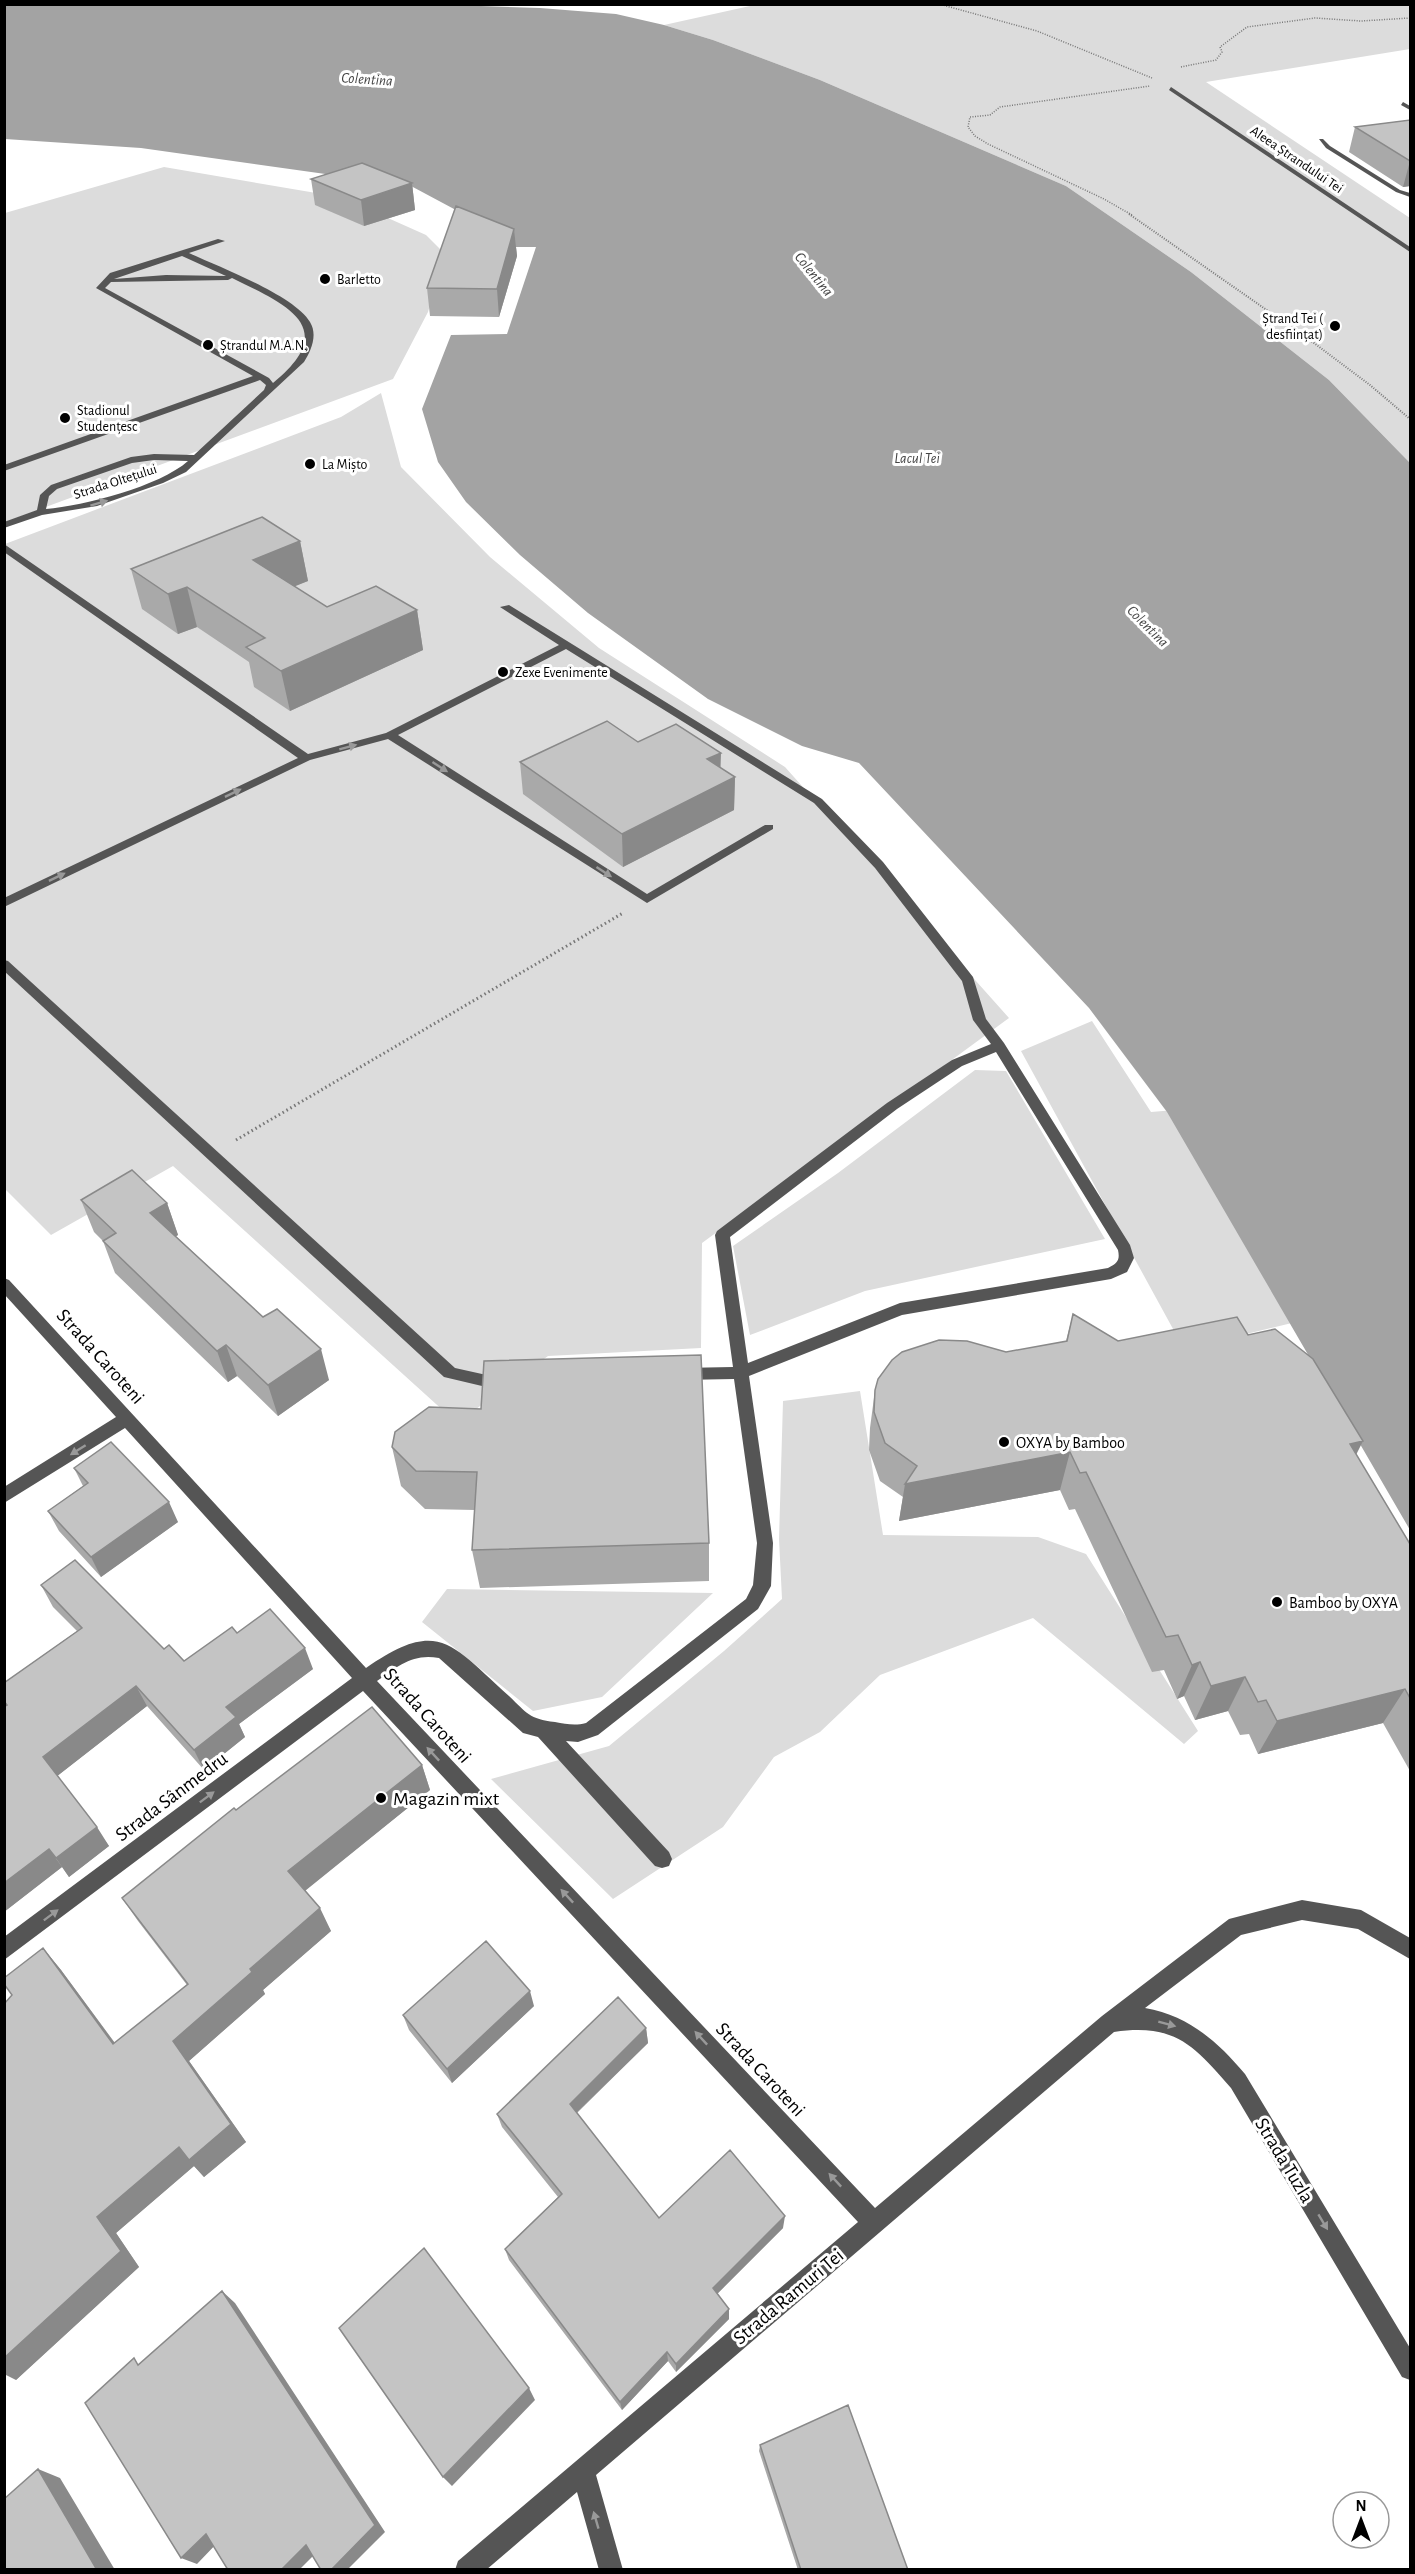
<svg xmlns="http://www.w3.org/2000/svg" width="1415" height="2574" font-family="'Alegreya Sans',sans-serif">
<rect width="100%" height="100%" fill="#fff"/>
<path fill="#dcdcdc" d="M759 4 1410 5V49L1206 82 1410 218V463L1329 380 1191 272 1066 186 820 80 713 40 664 25Z
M164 167 322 194 361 206 426 235 445 254 428 312 393 379 5 522V213Z
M381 393 401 467 490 557 599 648 785 767 1009 1018 702 1243 701 1348 548 1356 457 1423 173 1166 51 1235 5 1189V544L341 417Z
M1092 1021 1151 1112 1175 1110 1292 1323 1184 1349 1021 1051Z
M975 1070 1006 1071 1105 1239 865 1291 750 1335 733 1246 838 1173Z
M860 1391 883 1535 1038 1537 1086 1554 1198 1731 1184 1744 1033 1618 880 1675 820 1732 774 1757 723 1827 613 1899 491 1779 609 1746 724 1651 782 1599 779 1539 783 1401Z
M447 1589 713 1593 602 1697 533 1711 422 1622Z"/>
<path fill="#a3a3a3" d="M423 4 540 8 616 14 664 25 713 40 820 80 1066 186 1191 272 1329 380 1410 463V1530L1167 1112 1089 1008 859 763 802 746 708 699 588 613 520 555 466 502 438 462 422 409 451 335 507 334 536 247H501L489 234 454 209 411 186 141 148 5 139V5Z"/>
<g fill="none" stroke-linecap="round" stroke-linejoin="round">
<path stroke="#777" stroke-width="1.5" stroke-dasharray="1 1.5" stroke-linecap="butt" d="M939 4 1037 31 1152 78
M1181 67 1216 60 1222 52 1220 47 1247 27 1315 18 1361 21 1410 18
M1132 215 1104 199 988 144 975 136 968 127 970 117 990 115 1000 107 1150 86"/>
<path stroke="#777" stroke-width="2" stroke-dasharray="1 1.5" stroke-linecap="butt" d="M1129 214 1314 343 1370 385 1410 419"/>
<path stroke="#777" stroke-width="3" stroke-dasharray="1.5 3" stroke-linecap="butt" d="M236 1140 623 913"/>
<path fill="#555" fill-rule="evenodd" d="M1171 87 1410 247V252L1169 90Z
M1403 102 1410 106V110L1401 105Z
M1319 139H1323L1330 146 1400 190 1410 193V197L1396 192 1326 148Z
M218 239 225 241 189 253C219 267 294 295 310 322 318 335 311 351 304 362L186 472 163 483 97 506 42 515 4 528V522L37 510 40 495 51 485 131 457 154 454 194 455 264 390 266 385 260 380 4 471V465L253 376 96 288 110 273ZM182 256 226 276 166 275 114 279ZM232 278C285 304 342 327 273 383L269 378 105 288 111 282 228 280ZM154 460 188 461C160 486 84 506 46 509L49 496 57 489 132 463Z
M4 544 308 754 386 733 559 645 500 607 509 605 822 799 883 862 973 977 986 1019 1004 1043 1130 1245 1134 1258 1127 1272 1111 1279 902 1315 749 1376 773 1543 771 1586 758 1609 598 1735 578 1742 566 1741 669 1852 672 1859 669 1866 662 1868 655 1866 538 1737 523 1733 439 1658C413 1653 398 1666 377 1681L875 2208 1102 2016 1229 1919 1302 1900 1361 1910 1410 1938V1959L1358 1929 1302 1920 1241 1935 1145 2008C1189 2016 1217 2041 1245 2074L1410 2348V2380L1402 2377 1231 2088C1194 2045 1174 2023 1114 2032L596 2475 623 2570H599L577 2492 486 2570H455L458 2561 858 2222 363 1691 4 1960V1937L352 1678 125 1428 4 1503V1487L116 1417 4 1294V1278L9 1280 366 1668C439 1617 451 1644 509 1696 527 1713 529 1719 555 1722 566 1724 575 1726 586 1723L746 1599 753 1585 757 1543 734 1379 681 1380 675 1378 673 1374 675 1370 681 1368 733 1367 715 1235 717 1231 887 1103 952 1060 991 1044 973 1020 962 981 875 868 814 803 566 649 398 735 647 894 765 825H773V829L647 903 388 739 310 760 4 907V898L298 758 4 552ZM996 1052 1118 1250C1120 1260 1118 1263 1108 1268L900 1303 748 1363 730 1237 897 1109 962 1066Z
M4 960 8 961 455 1368 482 1374 507 1376 509 1380 507 1384 482 1386 444 1377 4 971Z"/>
</g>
<path fill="#a9a9a9" d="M1410 120V186L1403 187 1349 152 1355 127Z
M311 179 412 183 415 210 364 226 315 205Z
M514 229 517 256 499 317 430 316 427 288Z
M300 541 308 581 294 586 327 607 417 610 423 650 290 711 254 687 249 662 197 627 178 634 142 609 131 569Z
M638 742 721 768 735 777 734 810 623 867 523 794 520 762Z
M81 1200 167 1203 178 1235 176 1236 329 1380 278 1416 237 1376 228 1382 115 1273 103 1241 94 1232Z
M1073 1314 1118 1341 1248 1335 1356 1454 1410 1544V1771L1383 1723 1258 1754 1249 1734 1240 1735 1228 1711 1195 1720 1184 1696 1177 1699 1164 1670 1152 1672 1075 1509 1069 1510 1060 1490 899 1521 903 1497 880 1481 869 1450 870 1428 875 1390 1066 1341Z
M395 1432 709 1543V1581L480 1588 472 1550 475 1510 425 1509 401 1486 392 1447Z
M74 1468 178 1522 101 1577 59 1531 48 1511 83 1486Z
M41 1585 164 1649 184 1661 237 1633 313 1669 239 1724 245 1737 204 1770 147 1706 57 1776 109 1846 69 1877 62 1867 4 1912V1707L6 1706 4 1703V1683L77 1631 53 1607Z
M422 1765 430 1790 305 1890 331 1931 263 1990 265 1994 189 2061 246 2142 204 2177 194 2166 116 2233 139 2267 16 2380 12 1995 43 1948 61 1970 115 2043 187 1985 138 1921 122 1898 236 1810Z
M534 2006 452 2083 409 2030 403 2015Z
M646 2028 648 2043 577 2113 659 2218 783 2228 717 2294 729 2309V2319L676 2372 668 2361 622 2410 509 2260 505 2249 558 2197 502 2127 497 2114Z
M760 2445 908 2570H798L759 2451Z"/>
<path fill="#898989" d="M1410 161V186L1403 187Z
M412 183 415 210 364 226 361 200Z
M514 229 517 256 499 317 497 289Z
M300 541 308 581 261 600 253 560Z
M187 587 197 627 178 634 168 594Z
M417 610 423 650 290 711 281 671Z
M721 753 720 784 735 777 734 810 623 867 622 834 707 759Z
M167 1203 178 1235 162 1245 150 1213Z
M226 1345 237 1376 228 1382 217 1351Z
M321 1349 329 1380 278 1416 268 1385Z
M1363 1441 1344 1479 1350 1444Z
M1070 1452 1060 1490 899 1521 905 1484Z
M169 1502 178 1522 101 1577 91 1557Z
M305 1648 313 1669 239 1724 245 1737 204 1770 194 1750 226 1707Z
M1200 1662 1184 1696 1177 1699 1192 1665Z
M1245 1677 1228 1711 1195 1720 1211 1686Z
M136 1686 147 1706 56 1777 43 1757Z
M1405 1689 1383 1723 1258 1754 1277 1721Z
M422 1765 430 1790 300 1895 288 1871Z
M97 1827 109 1846 69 1877 56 1858Z
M49 1849 62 1867 4 1912V1883Z
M320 1908 331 1931 263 1990 265 1994 189 2061 246 2142 204 2177 194 2166 116 2233 139 2267 16 2380 4 2374V2358L97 2217 173 2041 250 1969Z
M43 1948 61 1970 130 2064 113 2044Z
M530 1991 534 2006 452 2083 447 2069Z
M646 2028 648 2043 572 2117 570 2104Z
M785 2216 783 2228 713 2298V2288Z
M222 2291 235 2303 385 2532 347 2570H331Z
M729 2309V2319L676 2372V2364Z
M667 2352 668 2361 622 2410 620 2402Z
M529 2388 535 2400 452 2486 443 2477Z
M38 2469 60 2478 115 2570H97Z
M206 2534 220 2540 197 2564 181 2558Z
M306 2545 318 2551 299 2570H281Z"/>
<path fill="#c4c4c4" stroke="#898989" stroke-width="1.5" d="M1410 120V161L1355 127Z
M362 163 412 183 361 200 311 179Z
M456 206 514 229 497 289 427 288Z
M262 517 300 541 253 560 327 607 376 586 417 610 281 671 246 647 265 638 187 587 168 594 131 569Z
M607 721 638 742 676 724 721 753 707 759 735 777 622 834 520 762Z
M132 1170 167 1203 150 1213 263 1317 277 1309 321 1349 268 1385 226 1345 217 1351 103 1241 116 1233 81 1200Z
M1073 1314 1118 1341 1237 1317 1248 1335 1275 1329 1313 1359 1363 1441 1350 1444 1410 1544V1698L1405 1689 1277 1721 1266 1700 1258 1702 1245 1677 1211 1686 1200 1662 1192 1665 1178 1635 1166 1637 1086 1472 1080 1473 1070 1452 905 1484 917 1466 885 1443 874 1412 875 1390 878 1379 892 1360 902 1352 939 1340 967 1341 1006 1352 1067 1341Z
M701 1355 709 1543 472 1550 477 1472 416 1471 392 1447 395 1432 429 1407 481 1409 484 1361Z
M111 1442 169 1502 91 1557 48 1511 88 1483 74 1468Z
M75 1560 164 1649 169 1645 184 1661 232 1627 237 1633 270 1609 305 1648 226 1707 236 1717 194 1750 136 1686 43 1757 97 1827 56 1858 49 1849 4 1883V1707L7 1705 4 1701V1683L82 1628 41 1585Z
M372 1707 422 1765 288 1871 320 1908 250 1969 252 1972 173 2041 231 2124 189 2160 179 2147 97 2217 121 2251 4 2358V2004L12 1995 4 1984V1978L43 1948 113 2044 188 1984 122 1898 234 1808 236 1810Z
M486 1941 530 1991 447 2069 403 2015Z
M618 1997 646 2028 570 2104 659 2218 730 2150 785 2216 713 2288 729 2309 676 2364 667 2352 620 2402 505 2249 562 2194 497 2114Z
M424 2248 529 2388 443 2477 339 2328Z
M222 2291 375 2525 331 2570H321L306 2545 281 2570H228L206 2534 181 2558 85 2403 134 2358 138 2365Z
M848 2405 908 2570H801L760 2445Z
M38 2469 97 2570H4V2499Z"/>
<defs><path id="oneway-solid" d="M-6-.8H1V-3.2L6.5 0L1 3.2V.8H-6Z" transform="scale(1.5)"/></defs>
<g fill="#999">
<use href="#oneway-solid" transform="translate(99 503) rotate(-17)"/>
<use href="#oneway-solid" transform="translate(348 747) rotate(-15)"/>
<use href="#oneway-solid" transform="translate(440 767) rotate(33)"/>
<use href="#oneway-solid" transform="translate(233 793) rotate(-26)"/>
<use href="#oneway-solid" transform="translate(604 872) rotate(33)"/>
<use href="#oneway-solid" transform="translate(57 877) rotate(-26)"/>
<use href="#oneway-solid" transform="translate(78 1450) rotate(148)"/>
<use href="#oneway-solid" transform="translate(433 1754) rotate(-133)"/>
<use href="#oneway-solid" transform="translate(207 1797) rotate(-37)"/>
<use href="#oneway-solid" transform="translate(567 1896) rotate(-133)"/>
<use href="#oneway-solid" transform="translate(51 1915) rotate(-37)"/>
<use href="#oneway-solid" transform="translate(1167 2024) rotate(15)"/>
<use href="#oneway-solid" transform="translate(701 2038) rotate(-133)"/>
<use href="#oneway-solid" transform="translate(835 2180) rotate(-133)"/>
<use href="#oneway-solid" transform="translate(1323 2222) rotate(59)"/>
<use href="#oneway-solid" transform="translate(596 2520) rotate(-106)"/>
</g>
<g fill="#000" stroke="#fff" stroke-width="2">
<circle cx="325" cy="279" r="6"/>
<circle cx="1335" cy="326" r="6"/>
<circle cx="208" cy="345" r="6"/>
<circle cx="65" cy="418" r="6"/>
<circle cx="310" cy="464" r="6"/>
<circle cx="503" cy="672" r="6"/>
<circle cx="1004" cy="1442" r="6"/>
<circle cx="1277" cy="1602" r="6"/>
<circle cx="381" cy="1798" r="6"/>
</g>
<g text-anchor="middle" stroke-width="6" stroke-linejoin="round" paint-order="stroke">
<g font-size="14" fill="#000" stroke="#fff">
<text transform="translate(1297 159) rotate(34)" y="5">Aleea Ștrandului Tei</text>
<text transform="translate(115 481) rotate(-18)" y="5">Strada Oltețului</text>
</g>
<g font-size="14" fill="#000" stroke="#fff" text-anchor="start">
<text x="337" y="284">Barletto</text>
<text x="1323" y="323" text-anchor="end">Ștrand Tei (<tspan x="1323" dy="16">desființat)</tspan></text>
<text x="220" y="350">Ștrandul M.A.N.</text>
<text x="77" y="415">Stadionul<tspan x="77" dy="16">Studențesc</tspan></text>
<text x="322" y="469">La Mișto</text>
<text x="515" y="677">Zexe Evenimente</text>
</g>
<g font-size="15" font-style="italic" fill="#444" stroke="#fff">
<text transform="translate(367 79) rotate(4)" y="5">Colentina</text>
<text transform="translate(814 274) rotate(51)" y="5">Colentina</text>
<text x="917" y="463">Lacul Tei</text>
<text transform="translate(1148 626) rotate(45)" y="5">Colentina</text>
</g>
<g font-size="16" fill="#000" stroke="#fff" text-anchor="start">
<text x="1016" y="1448">OXYA by Bamboo</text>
<text x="1289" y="1608">Bamboo by OXYA</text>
</g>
<g font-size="20" fill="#000" stroke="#fff">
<text transform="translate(101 1356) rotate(48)" y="7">Strada Caroteni</text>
<text transform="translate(428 1715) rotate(48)" y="7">Strada Caroteni</text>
<text transform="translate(171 1796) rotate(-37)" y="7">Strada Sânmedru</text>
<text transform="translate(761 2069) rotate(47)" y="7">Strada Caroteni</text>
<text transform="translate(1285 2160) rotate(59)" y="7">Strada Tuzla</text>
<text transform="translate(788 2296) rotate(-40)" y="7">Strada Ramuri Tei</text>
</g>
<g font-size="20" fill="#000" stroke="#fff" text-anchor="start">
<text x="393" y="1805">Magazin mixt</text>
</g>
</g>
<rect width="1415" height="2574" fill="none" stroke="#000000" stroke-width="12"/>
<g transform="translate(1361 2520)"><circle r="28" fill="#ffffff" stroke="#999999" stroke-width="1.5"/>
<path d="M0-4.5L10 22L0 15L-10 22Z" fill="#000000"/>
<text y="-9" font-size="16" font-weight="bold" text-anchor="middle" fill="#000000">N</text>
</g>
</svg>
